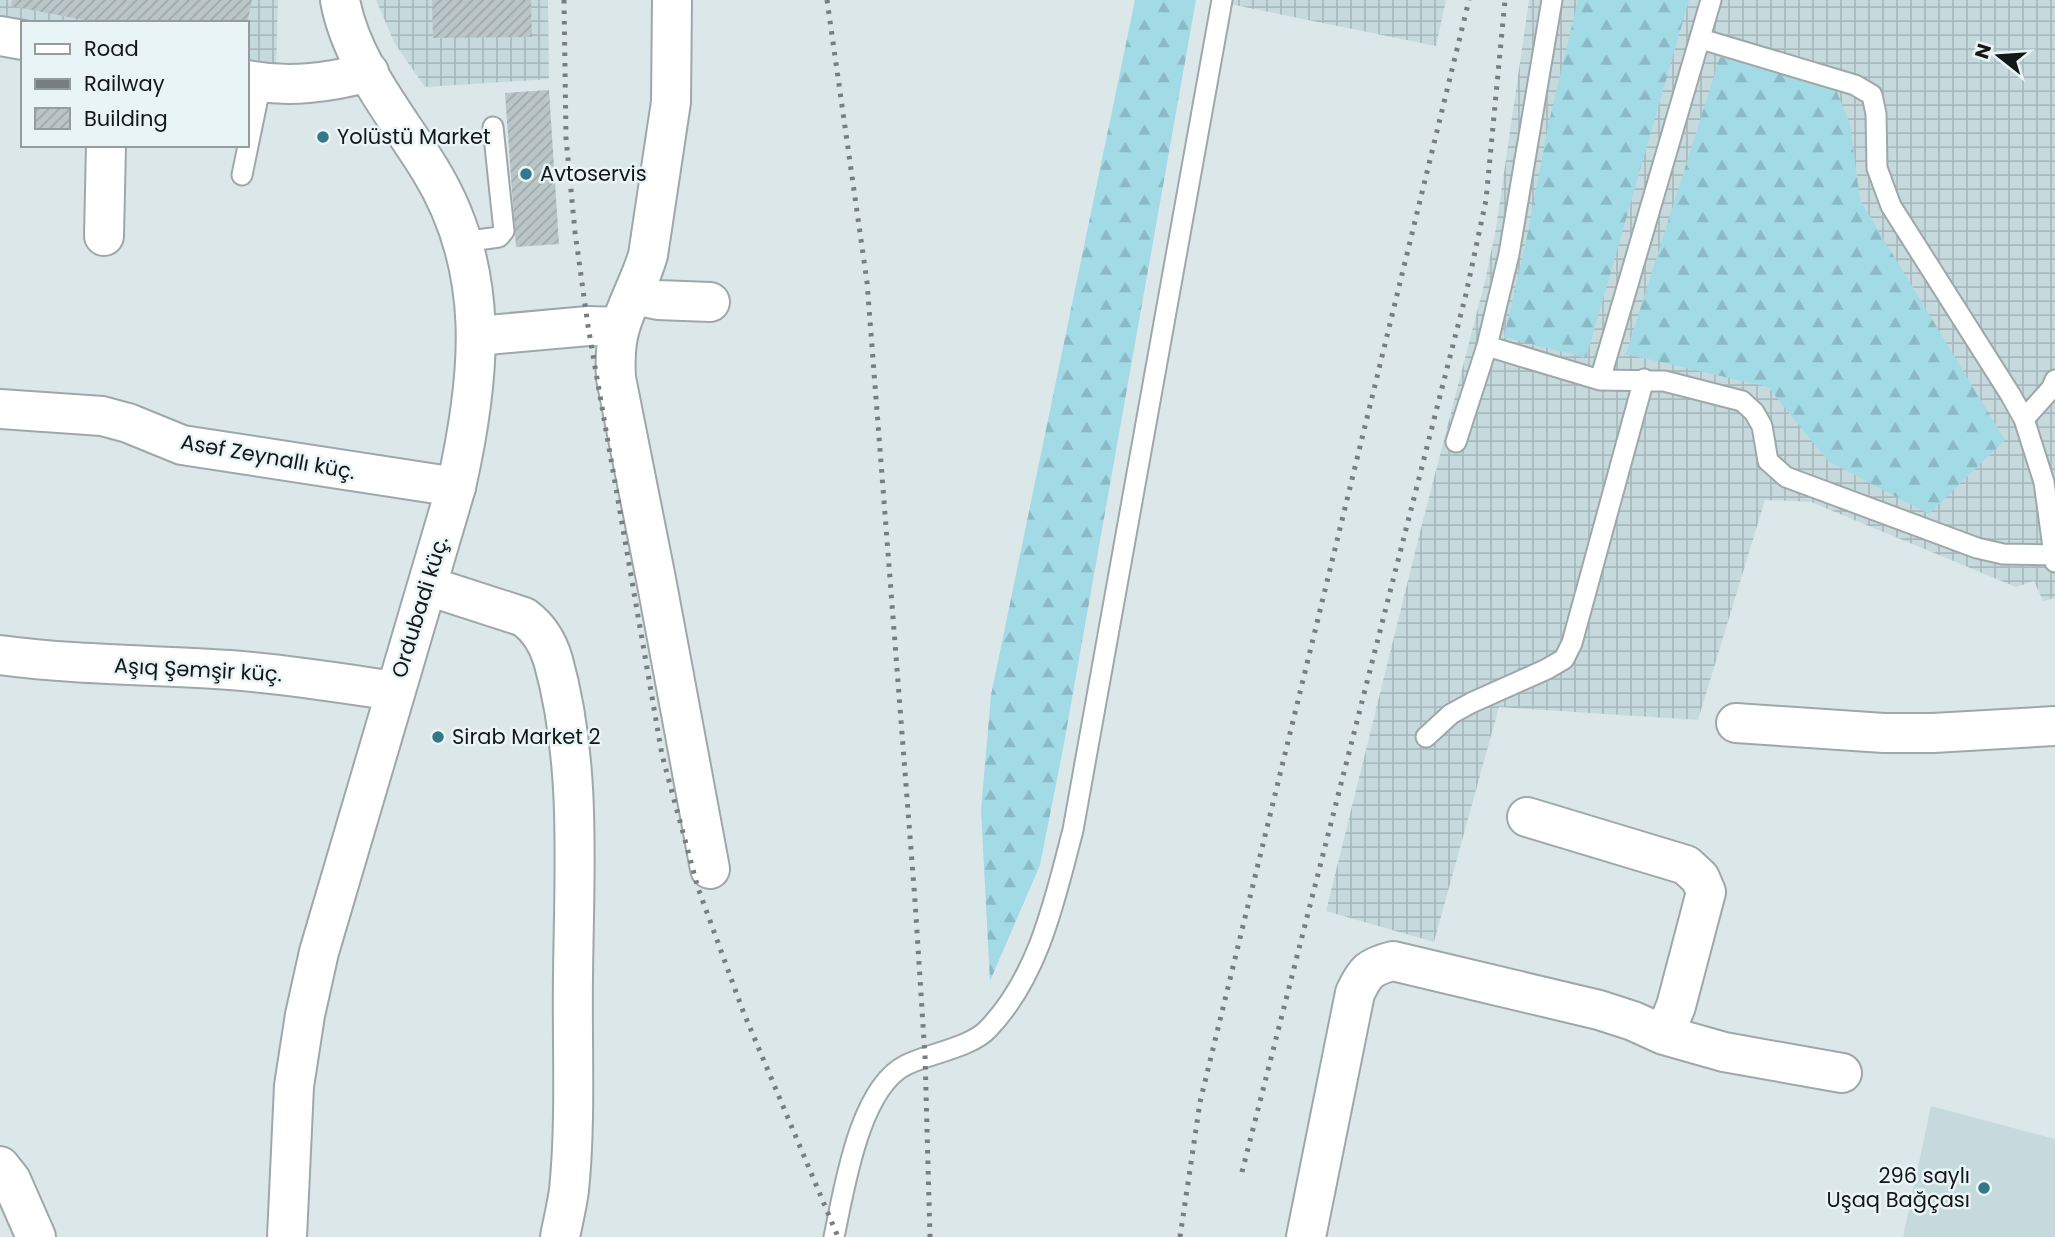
<svg xmlns="http://www.w3.org/2000/svg" width="2055" height="1237" font-family="Poppins,sans-serif">
<defs>
<pattern id="industrial-grid" width="8" height="8" patternUnits="userSpaceOnUse" patternTransform="scale(1.75)"><rect width="8" height="8" fill="#c6dade"/><path d="M0 4h8M4 0v8" fill="none" stroke="#a9babe"/></pattern>
<pattern id="forest-firs" width="22" height="20" patternUnits="userSpaceOnUse" patternTransform="scale(1.75)"><rect width="22" height="20" fill="#a2dae6"/><path d="M5 1l3.5 6h-7zM16 11l3.5 6h-7z" fill="#8bbac5"/></pattern>
<pattern id="building-hatch" width="6" height="6" patternUnits="userSpaceOnUse" patternTransform="scale(1.75)"><rect width="6" height="6" fill="#bac5c8"/><path d="M-1 1l2-2M0 6l6-6M5 7l2-2" fill="none" stroke="#9fa8ab"/></pattern>
</defs>
<rect width="100%" height="100%" fill="#dce7ea"/>
<path fill="#c6dade" d="M1931 1106 2055 1139V1237H1903Z"/>
<path fill="url(#industrial-grid)" d="M0 0H278L276 71 247 65V23H40L0 15Z
M376 0H548L549 79 425 87 395 44Z
M1210 0H1446L1436 46Z
M1529 0H2055V598L2043 601 2034 581 2016 587 1811 502 1765 500 1698 720 1499 707 1434 942 1326 911 1420 532 1485 281 1496 228Z"/>
<path fill="url(#forest-firs)" d="M1135 0H1196L1063 749 1040 865 990 981 981 810 991 695Z
M1578 0H1689L1586 358 1504 337 1527 237 1548 126Z
M1720 57 1836 90 1850 124 1860 200 2005 440 1929 514 1828 461 1768 387 1626 354Z"/>
<path fill="url(#building-hatch)" d="M12 0H252L247 23H100L11 6Z
M432 0H531L532 37 433 38Z
M549 90 559 244 516 247 505 93Z"/>
<g fill="none" stroke-linecap="round" stroke-linejoin="round">
<defs>
<path id="lane" d="M1701 39 1855 85 1872 95 1876 114 1877 168 1891 206 2010 394 2024 419 2044 482 2055 562
M242 175 261 83
M463 242 499 237 504 231 493 127
M1487 346 1600 380 1664 381 1742 401 1754 412 1762 426 1768 461 1786 477 1977 548 2003 554 2053 555
M1600 380 1711 0
M2024 419 2051 389 2055 380
M1456 442 1487 346 1509 254 1552 0
M1426 737 1451 714 1471 703 1547 669 1564 659 1572 643 1644 379
M834 1237C844 1190 859 1088 906 1065 930 1053 970 1048 988 1029 1039 976 1055 899 1073 830L1222 0"/>
<path id="street" d="M672 0 671 102 648 255C641 280 627 303 620 328 615 345 615 361 616 378L656 579 710 869
M0 36 23 40
M247 80C289 88 328 83 369 72
M104 236 106 145
M634 295 658 300 710 302
M477 336 588 326 620 327
M0 409 102 416 128 423 182 445 456 487
M428 586 524 617C539 628 548 643 553 660 582 763 574 872 573 977 572 1046 576 1123 569 1190 567 1206 563 1221 560 1237
M0 655C76 665 153 665 230 670 285 674 340 683 395 691
M1736 723 1884 733H1933L2055 726
M1527 817 1686 865 1700 878 1706 892 1676 1006 1664 1035
M0 1166 11 1180 36 1237
M1306 1237 1355 993C1365 972 1369 967 1393 961L1599 1010 1633 1021 1664 1035 1724 1052 1842 1073"/>
<path id="secondary" d="M287 1237 294 1086 305 1015 319 952 456 487C481 376 492 269 429 168 397 116 351 62 340 0"/>
</defs>
<use href="#lane" stroke="#9ea8ab" stroke-width="23"/>
<use href="#street" stroke="#9ea8ab" stroke-width="42"/>
<use href="#secondary" stroke="#9ea8ab" stroke-width="42"/>
<use href="#lane" stroke="#fff" stroke-width="19"/>
<use href="#street" stroke="#fff" stroke-width="38"/>
<use href="#secondary" stroke="#fff" stroke-width="38"/>
<path stroke="#777e80" stroke-width="5" stroke-dasharray="3.5 7" stroke-linecap="butt" d="M564 0 566 138 575 232 588 326 662 755 698 888 743 1011 838 1237
M827 0 867 282 915 901 925 1056 930 1237
M1242 1172 1466 294 1486 200 1505 0
M1180 1237 1200 1102 1469 0"/>
</g>
<g fill="#337886" stroke="#e9f4f7" stroke-width="2.5">
<circle cx="323" cy="137" r="7"/>
<circle cx="526" cy="174" r="7"/>
<circle cx="438" cy="737" r="7"/>
<circle cx="1984" cy="1188" r="7"/>
</g>
<g text-anchor="middle" stroke-width="5" stroke-linejoin="round" paint-order="stroke">
<g font-size="21" fill="#141718" stroke="#e9f4f7" text-anchor="start">
<text x="337" y="144">Yolüstü Market</text>
<text x="540" y="181">Avtoservis</text>
<text x="452" y="744">Sirab Market 2</text>
<text x="1970" y="1183" text-anchor="end">296 saylı<tspan x="1970" dy="24">Uşaq Bağçası</tspan></text>
</g>
<g font-size="21" fill="#141718" stroke="#e9f4f7">
<text transform="translate(268 457) rotate(10)" y="7">Asəf Zeynallı küç.</text>
<text transform="translate(420 607) rotate(-73)" y="7">Ordubadi küç.</text>
<text transform="translate(198 670) rotate(3)" y="7">Aşıq Şəmşir küç.</text>
</g>
</g>
<rect x="21" y="21" width="228" height="126" fill="#e9f4f7" stroke="#949c9e" stroke-width="2"/>
<rect x="35" y="44" width="35" height="10" fill="#ffffff" stroke="#949c9e" stroke-width="2"/>
<text x="84" y="56" font-size="21" fill="#141718">Road</text>
<rect x="35" y="79" width="35" height="10" fill="#777e80" stroke="#949c9e" stroke-width="2"/>
<text x="84" y="91" font-size="21" fill="#141718">Railway</text>
<rect x="35" y="108" width="35" height="21" fill="url(#building-hatch)" stroke="#949c9e" stroke-width="2"/>
<text x="84" y="126" font-size="21" fill="#141718">Building</text>
<g transform="translate(1999 56) rotate(287)" stroke="#e9f4f7" stroke-width="5" paint-order="stroke">
<path d="M0-5L12 26L0 18L-12 26Z" fill="#141718"/>
<text y="-10" font-size="19" font-weight="bold" text-anchor="middle" fill="#141718">N</text>
</g>
</svg>
